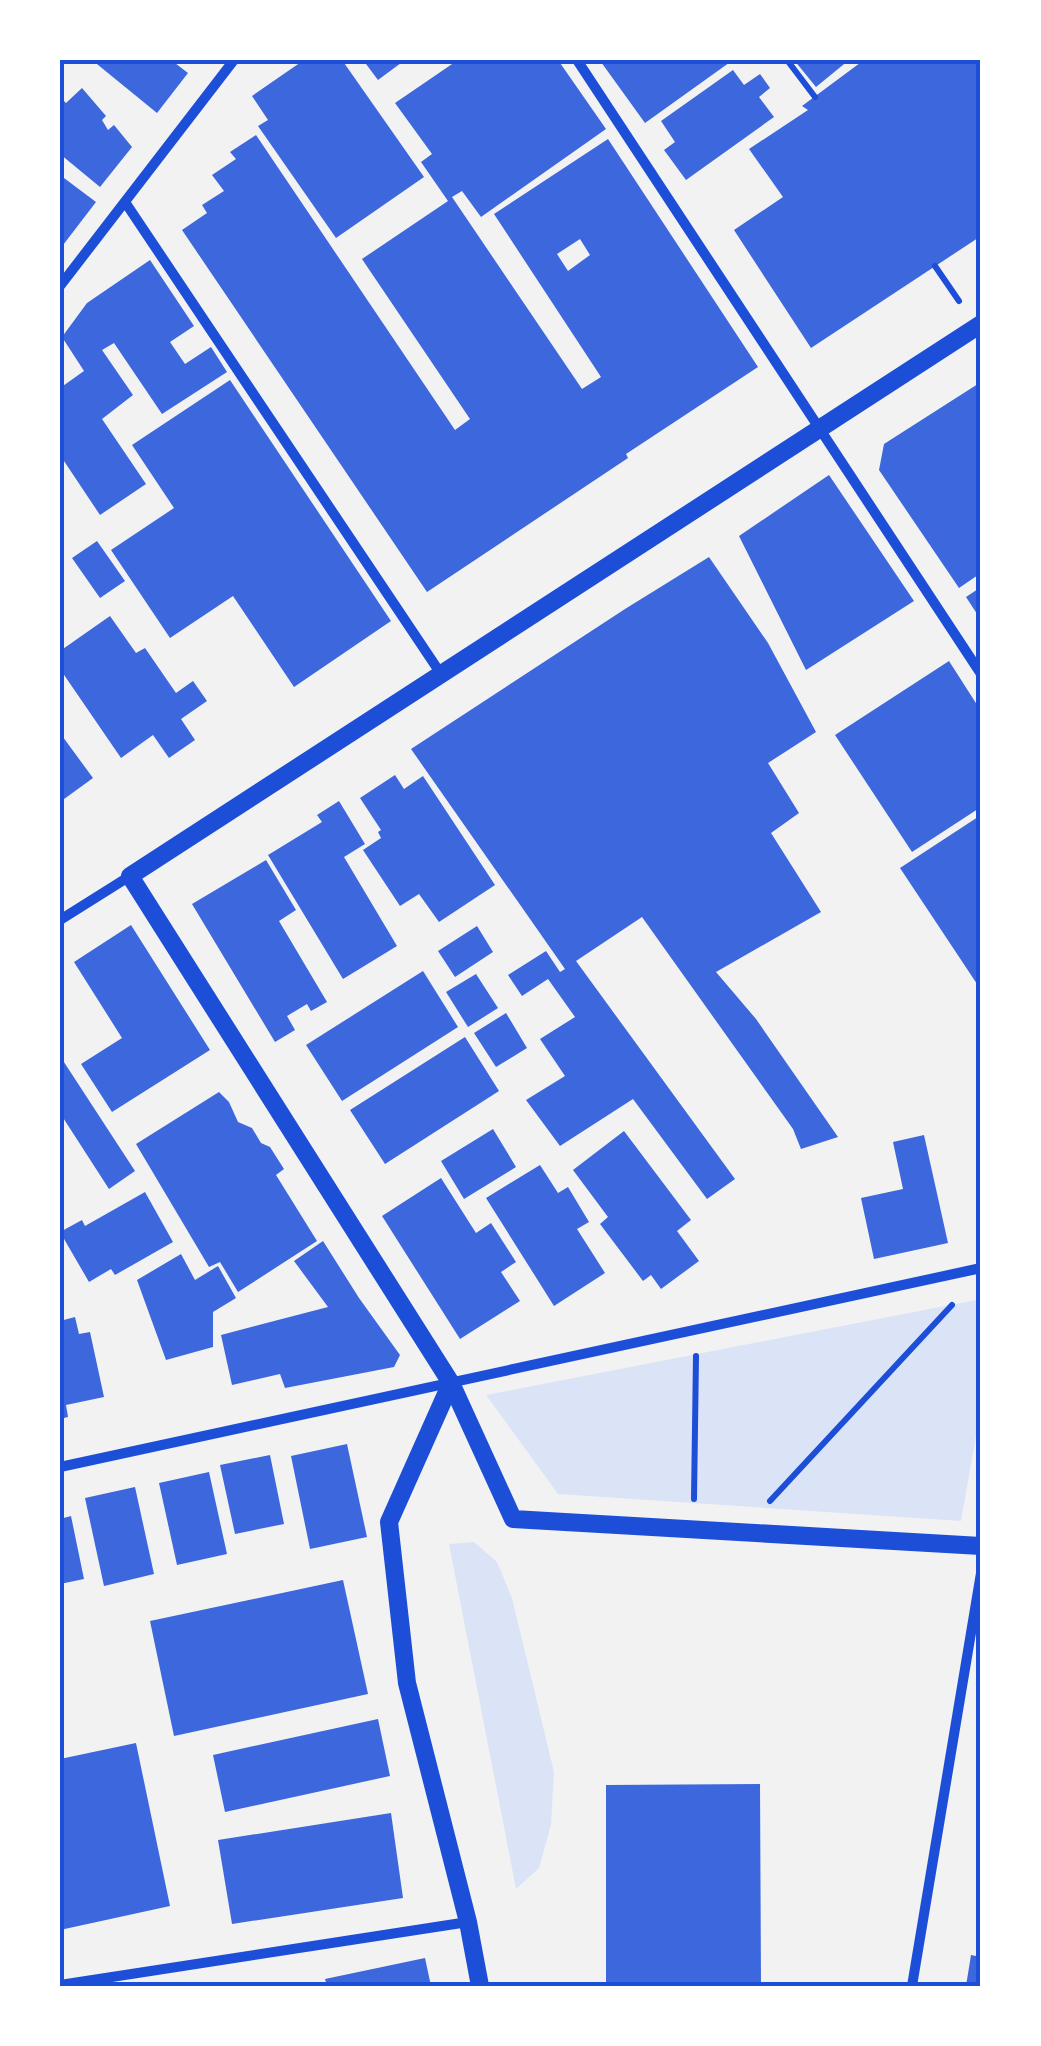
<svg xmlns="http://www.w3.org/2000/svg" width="1041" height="2046" font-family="'Crimson Pro',serif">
<rect width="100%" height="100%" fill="#f2f2f2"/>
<path fill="#dbe4f7" d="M981 1299V1408L961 1521 558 1494 486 1395Z
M474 1542 497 1562 512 1598 554 1772 551 1825 539 1868 516 1889 449 1544Z"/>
<path fill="#3d67dc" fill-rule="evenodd" d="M92 60H171L188 73 157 113Z
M304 60H342L424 177 336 238 258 126 268 120 252 96Z
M363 60H405L378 80Z
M458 60H558L606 129 481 217 462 191 452 197 582 389 601 377 494 214 608 139 758 367 626 454 628 458 427 592 182 230 207 213 202 205 224 191 212 175 236 159 230 152 256 135 455 430 470 419 362 259 448 201 421 162 432 154 395 103ZM580 239 590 255 568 271 557 254Z
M604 60H733L645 123 601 62Z
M794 60H849L816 87Z
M864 60H931L934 63 940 60H981V236L811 348 734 230 783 197 749 149 808 110 802 106Z
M733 70 744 85 760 74 770 88 759 97 774 117 686 180 664 150 675 142 661 121Z
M82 88 106 116 102 120 108 130 114 125 132 147 100 187 60 154V97L66 103Z
M60 175 96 202 60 249Z
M150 260 194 326 170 342 185 364 211 347 227 372 162 414 114 343 102 350 133 395 102 419 146 484 100 515 60 455V388L84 371 62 337 87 303Z
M230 380 391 621 294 687 233 596 170 638 111 550 174 508 132 445Z
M981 382V573L959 588 879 470 884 444Z
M829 475 914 601 806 670 739 536Z
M97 541 125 581 100 598 72 558Z
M709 557 768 643 816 732 768 763 799 813 771 833 821 912 716 972 756 1019 838 1137 801 1149 793 1129 642 917 576 961 735 1179 707 1199 633 1099 560 1146 526 1100 565 1076 540 1039 575 1017 548 979 522 996 508 975 546 951 560 972 565 969 411 749 625 609Z
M981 587V620L966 597Z
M110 616 136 653 145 648 176 693 193 681 207 701 181 719 195 740 169 758 153 735 121 758 60 669V651Z
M949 661 981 711V807L912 852 835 735Z
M60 733 93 778 60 802Z
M395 775 404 789 423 776 495 885 439 922 419 894 400 906 363 850 381 838 378 832 381 830 360 798Z
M339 801 365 844 344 857 397 946 343 979 268 855 322 822 317 815Z
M981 815V990L900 868Z
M266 860 296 910 279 921 327 1002 311 1011 307 1004 287 1016 295 1030 275 1042 192 904Z
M131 925 210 1050 112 1112 81 1064 122 1038 74 962Z
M477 926 493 952 455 977 438 951Z
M423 971 458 1027 342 1101 306 1045Z
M476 974 498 1008 468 1027 446 992Z
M506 1013 527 1048 496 1067 474 1033Z
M465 1037 499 1091 385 1164 350 1110Z
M60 1056 135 1171 109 1189 60 1113Z
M219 1092 229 1102 238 1122 252 1128 261 1143 270 1147 284 1169 276 1175 317 1241 238 1292 220 1262 209 1267 136 1144Z
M493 1129 516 1167 464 1199 441 1161Z
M624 1131 691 1220 677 1231 699 1261 661 1289 651 1275 643 1281 600 1224 608 1217 573 1170Z
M924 1135 948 1243 874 1259 861 1198 903 1189 893 1142Z
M540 1165 558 1193 568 1187 589 1222 577 1229 605 1273 554 1306 486 1198Z
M441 1178 476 1233 491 1223 516 1262 501 1272 520 1301 460 1339 382 1216Z
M145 1192 173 1242 115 1275 111 1269 89 1282 60 1232 82 1220 85 1226Z
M323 1241 359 1298 400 1355 394 1367 285 1388 280 1374 232 1385 221 1335 328 1307 294 1261Z
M181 1254 195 1280 218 1266 236 1298 213 1312V1347L166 1360 137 1280Z
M75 1317 79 1334 90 1332 104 1397 66 1405 68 1417 60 1419V1321Z
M347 1444 367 1537 310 1549 291 1456Z
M270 1455 284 1524 235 1534 220 1465Z
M209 1472 227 1554 177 1565 159 1483Z
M135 1487 154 1574 104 1586 85 1498Z
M71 1516 84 1579 60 1584V1519Z
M343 1580 368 1694 174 1736 150 1621Z
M378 1719 390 1776 225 1812 213 1755Z
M136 1743 170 1906 60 1930V1759Z
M760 1784 761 1986H606V1785Z
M391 1813 403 1898 232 1924 218 1840Z
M971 1955 981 1957V1986H966Z
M425 1958 431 1986H327L325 1979Z"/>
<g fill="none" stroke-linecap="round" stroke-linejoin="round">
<path stroke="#1d4ed8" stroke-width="6" d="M787 60 815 97
M935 266 959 301
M694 1499 696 1356
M770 1501 952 1305"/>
<path stroke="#1d4ed8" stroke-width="10" d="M577 60 981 674
M125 202 441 674
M60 286 234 60
M60 920 130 876
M60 1467 981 1268
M60 1985 468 1922
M912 1986 981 1573"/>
<path stroke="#1d4ed8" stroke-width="18" d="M981 324 130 876 451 1383 513 1519 981 1546
M451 1383 389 1522 407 1683 468 1922 480 1986"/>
</g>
<rect width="1041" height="2046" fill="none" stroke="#ffffff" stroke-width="125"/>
<rect x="62" y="62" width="916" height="1922" fill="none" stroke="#1d4ed8" stroke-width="4"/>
</svg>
